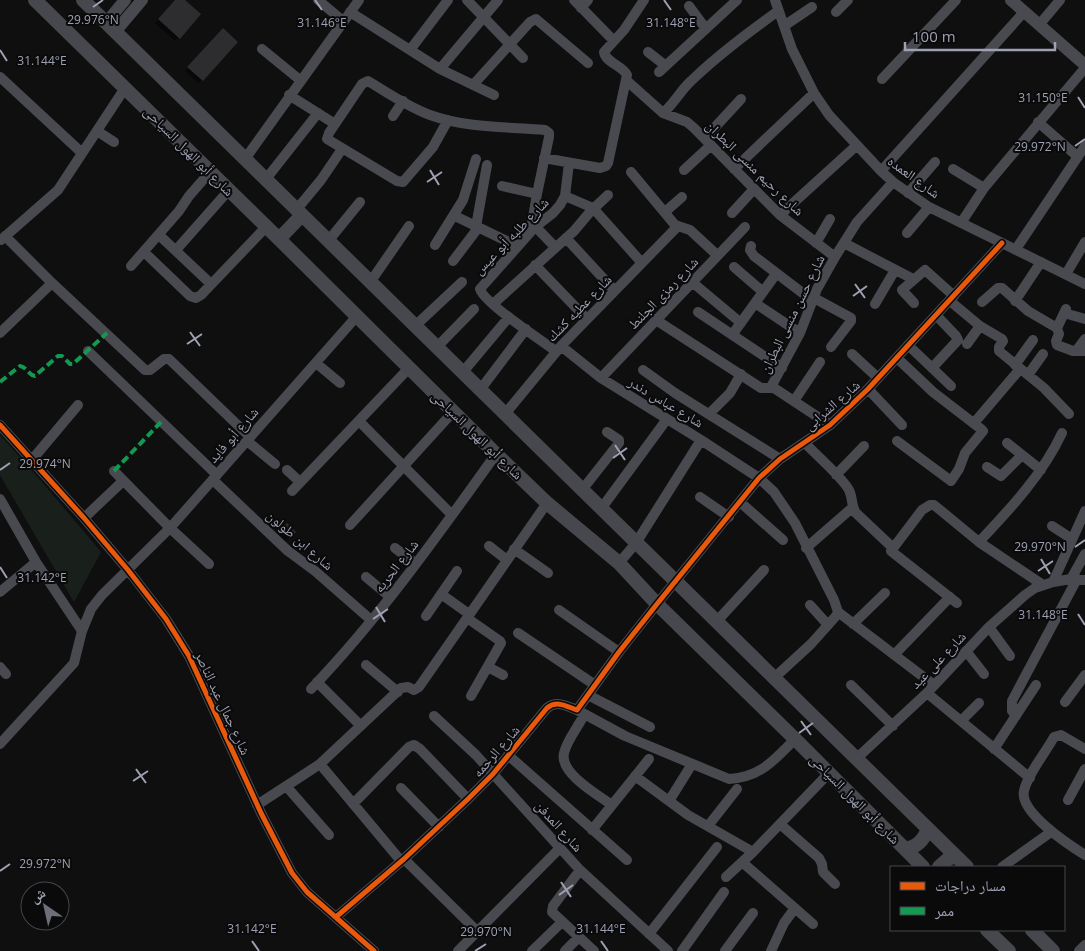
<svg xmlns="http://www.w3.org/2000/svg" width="1085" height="951" font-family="'Open Sans','Noto Naskh Arabic',sans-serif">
<rect width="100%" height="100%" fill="#0f0f10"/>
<path fill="#19201b" d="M0 435 42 482 101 552 74 602 0 475Z"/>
<path fill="#0007" d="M176 0H183L200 14 175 41 155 23Z
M223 29 237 42 198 83 185 71Z
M287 525 290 537 282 545 274 538Z"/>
<path fill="#2d2d30" d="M175 0H185L201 14 180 39 158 19Z
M223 28 238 42 203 81 187 67Z
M287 523 296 532 290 538 281 530Z"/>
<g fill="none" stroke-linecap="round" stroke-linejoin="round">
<path stroke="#494a50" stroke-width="10" d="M318 0 343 21
M467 0 523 58
M574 0 614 41
M775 0 792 49 814 93 829 115 881 171 893 182 929 207 1085 284
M689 6 706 29
M581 8 588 0
M350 12 440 69 494 95
M836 12 848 0
M1039 25 1060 0
M784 26 812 7
M262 49 300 80
M410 50 448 0
M648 52 666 66
M440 69 498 0
M659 72 737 0
M0 77 82 153
M882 79 956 0
M626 80 663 113 687 122 694 128 780 215 835 257
M473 85 530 22 536 19 588 63
M289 95 335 124
M663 113C674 104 680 91 691 81 718 55 748 33 778 11
M393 116 403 101
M448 120 433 147 403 182 397 181 327 139 329 133 362 84 368 81C388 93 408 107 430 115 465 128 508 127 545 130L549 133V137L537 194 532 223 555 247
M1038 122 1078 157
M97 131 114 142
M705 138 741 99
M544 158 600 168 606 166 608 163 627 75C622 65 606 63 604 52L624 30 644 0
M245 159 359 0
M734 169 814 93
M953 169 984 188
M684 170 711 145
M881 171 1024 12
M631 172 675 225 690 230 717 255
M266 179 318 113
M502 186 537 194
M908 193 935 162
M565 196 593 208 642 263
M297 209 321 180 342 149
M665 212 682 197
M732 213 754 189
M780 215 856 146
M455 216 517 246
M961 223 984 188 1085 68
M907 233 929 207
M159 235 211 284
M5 236 52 283 145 370H150L164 359H169L250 437
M566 238 614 290
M1 240 58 190 125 88
M329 240 360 202
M816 243 830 219
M844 243 913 279
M435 245 463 200 476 159
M751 246 750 250 754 256 813 301
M1016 249 1085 146
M176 250 229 190
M144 252 190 296 196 298 201 295 266 227
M453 261 475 232 487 165
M535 265 587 319
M131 266 179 211 189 196 210 172
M734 267 763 292
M1066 274 1085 242
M371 281 409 226
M692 282 741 323
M814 298 851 318V321L831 347
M950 301 980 326 1002 339 1003 341 999 347V351L1044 388 1069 414
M1015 301 1041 262
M982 302 998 288H1002L1028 311 1057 328 1059 334 1056 341 1057 345 1073 351H1085
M755 303 800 333
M914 303 902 290 925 270 954 296
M493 304 574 231 590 212 608 195
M875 304 895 270
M698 312 782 368
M1064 313 1085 319
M656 320 761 388H774L830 425
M415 326 462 282
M1057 328 1066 309
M0 333 52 283
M732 335 776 274
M967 344 980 326
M908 345 951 386
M561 346 601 378 701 440 759 478 774 492 795 523 834 600 838 612
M437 347 474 309
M88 351 217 475
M556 351C542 341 484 303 480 289L535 227 553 213 560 205 565 196 569 163
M1076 351 1085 339
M852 354 878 378
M897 358 933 392 981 429 983 431 965 453 959 469 951 481 897 441
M316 363 340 383
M1015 365 1033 340
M932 368 958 340 956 336 936 315
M643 370 675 393 780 459
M463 372 509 317
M1028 375 1043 354
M601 378 745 227
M771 387 800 333 817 289 835 257 857 222 893 182
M868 389 902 425
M480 390 526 329
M794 401 820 362
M505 414 561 346 678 226
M709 414 730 393 741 374
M359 421 452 515
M974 423 1020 369
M0 425 84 518 128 570 166 619 189 656 261 813 292 873 307 892 374 951
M247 441 275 464
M805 443C815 454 843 478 849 490 853 498 851 506 856 513L892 547
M1007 443 1041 470
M31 461 78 405
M987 467 1001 476 1022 455
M287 470 300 482
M114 471 170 528 209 564
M836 475 864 446
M213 480 288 551 315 571 371 620
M582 490 619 443V440L607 432
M292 491 409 368
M700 497 729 517
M0 499 36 562 82 631
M740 502 783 540
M601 509 667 419
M84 518 123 481
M350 525 453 412
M1052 526 1072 539
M979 542C1010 509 1043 474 1062 433
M489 546 507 560
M395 548 416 564
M806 548 852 508
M514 549 548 573
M619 563 636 543 701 440
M366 577 390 597
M1071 579 1085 554
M1053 582 1085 511
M0 592 36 562
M441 594 469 614
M957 603 891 551 922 510 930 505H934L979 542 1043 585
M810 605 828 625
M559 610 619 652
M838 612 934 685
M426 616 457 571
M467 618 500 641 501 643 471 696
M717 621 764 570
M853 624 885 593
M989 627 1010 656
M518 633 595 685
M966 651 984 674
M894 655 950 597
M366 665 398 692
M0 667 6 674
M488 667 503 675
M774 678 811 644 836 616 838 612
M317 682 361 726
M851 685 893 726
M311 689C380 617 438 535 496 454
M927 693 1030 778
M588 695 650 727
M1065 702 1085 675
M577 710 625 736 729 779C761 777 774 760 795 739
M584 715C578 727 567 740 564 753 559 773 598 795 612 805
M434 716 476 755 580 870 668 951
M1016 716 1012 711V701L1077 579
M961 721 979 703
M0 744 74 663 82 631 91 609 102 595 170 528 357 316
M994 749 1036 685
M1085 749 1061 735 1054 737C1046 752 1027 775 1024 791 1019 812 1069 845 1085 855
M508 755 627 860
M857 758 927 693 989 627 1025 595 1035 588 1053 582 1071 579 1085 580
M320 764 401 861
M635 776 688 815 753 852
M286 786 329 835
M401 788 439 827
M1068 800 1085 769
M669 801 692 764
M353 804 409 747 414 745 420 749 468 799
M257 805 320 764 401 688 408 687 414 690 419 687 547 503
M780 824 819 858 822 864 823 872 835 884
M708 826 737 789
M592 830 649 759
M404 859 478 932
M742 862 813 924
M1002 867 1051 832
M580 870 553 906 552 912 594 951
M726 877 753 852 829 773
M336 917 404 859 468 799 493 774 547 708C557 700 566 706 577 710L619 652 657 604 759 478 780 459 830 425 868 389 1002 243
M649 934 717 847
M458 951 560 848
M532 951 562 922
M565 951 579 937
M682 951 724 892
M725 951 753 913
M771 951 784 923 795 908
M1079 951 1085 945"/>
<path stroke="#494a50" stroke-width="12" d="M1011 0 1085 65
M106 23 125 0
M115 32 142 0"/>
<path stroke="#47484d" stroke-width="14" d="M35 0 279 239 496 454 547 503 619 563 657 604 795 739 923 867
M83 0 967 867
M279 239 302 215
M905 849C917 847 923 841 928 829
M939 867 948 859 955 856
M987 930 1009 951
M1032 930 1053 951"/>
<path stroke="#139951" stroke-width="4" stroke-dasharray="8 4" stroke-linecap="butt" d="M0 382 20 366C27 367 28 375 35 376L58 356H62L70 364H73L107 333
M114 471 161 422"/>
<defs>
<path id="cycleway" d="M0 425 84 518 128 570 166 619 189 656 261 813 292 873 307 892 374 951
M336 917 404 859 468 799 493 774 547 708C557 700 566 706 577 710L619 652 657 604 759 478 780 459 830 425 868 389 1002 243"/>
</defs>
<use href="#cycleway" stroke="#0a0a0b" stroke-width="8"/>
<use href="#cycleway" stroke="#e8590c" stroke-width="5"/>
</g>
<path fill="none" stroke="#9ea1b3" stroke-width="2" d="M315 0 322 10M664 0 671 10M93 7 103 0M0 50 7 61M1078 97 1085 108M1075 146 1085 139M430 170 439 185M427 182 442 172M855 284 865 298M853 296 867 286M190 332 200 346M187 344 202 334M615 445 625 460M613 458 627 448M0 470 10 463M1075 547 1085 540M1041 559 1050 574M0 567 7 578M1038 571 1053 561M376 607 385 622M1078 614 1085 625M373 619 388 609M801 721 811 735M799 733 813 723M136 769 146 783M133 781 148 771M0 871 10 864M561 882 571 897M559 895 573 885M252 941 259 951M601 941 608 951M475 951 486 944"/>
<g text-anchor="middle" stroke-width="4" stroke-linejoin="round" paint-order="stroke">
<g font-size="14" fill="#9ea1b3" stroke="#0a0a0b">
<text transform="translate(189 151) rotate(45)" y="5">شارع أبو الهول السياحى</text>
<text transform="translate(755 168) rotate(44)" y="5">شارع رحيم منسى البطران</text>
<text transform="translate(914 177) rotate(36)" y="5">شارع العمده</text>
<text transform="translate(511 236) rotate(-46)" y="5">شارع طلبه أبو عيس</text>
<text transform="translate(663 293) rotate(-46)" y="5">شارع رمزى الجلنط</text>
<text transform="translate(579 308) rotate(-46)" y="5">شارع عطيه كشك</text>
<text transform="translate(792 314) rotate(-64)" y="5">شارع حسن منسى البطران</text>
<text transform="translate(666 402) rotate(31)" y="5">شارع عباس دندر</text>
<text transform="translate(832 405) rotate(-41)" y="5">شارع الشرابى</text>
<text transform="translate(233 435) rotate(-49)" y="5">شارع أبو فايد</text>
<text transform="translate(477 435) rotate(44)" y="5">شارع أبو الهول السياحى</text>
<text transform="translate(300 540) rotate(41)" y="5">شارع ابن طولون</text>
<text transform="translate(396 566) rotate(-52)" y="5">شارع الحريه</text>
<text transform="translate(938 660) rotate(-46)" y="5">شارع على عيد</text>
<text transform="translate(223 703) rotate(65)" y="5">شارع جمال عبد الناصر</text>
<text transform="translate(496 751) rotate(-49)" y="5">شارع الرحمه</text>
<text transform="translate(855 799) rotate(45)" y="5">شارع أبو الهول السياحى</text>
<text transform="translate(559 826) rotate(48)" y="5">شارع المدفن</text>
</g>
</g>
<g font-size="12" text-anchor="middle" fill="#9ea1b3" stroke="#0a0a0b" stroke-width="4" stroke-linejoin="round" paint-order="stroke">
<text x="93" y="24">29.976°N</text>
<text x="322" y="27">31.146°E</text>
<text x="671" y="27">31.148°E</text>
<text x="42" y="65">31.144°E</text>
<text x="1043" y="102">31.150°E</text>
<text x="1040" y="151">29.972°N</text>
<text x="45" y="468">29.974°N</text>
<text x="1040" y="551">29.970°N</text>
<text x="42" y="582">31.142°E</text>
<text x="1043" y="619">31.148°E</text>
<text x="45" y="868">29.972°N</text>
<text x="252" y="933">31.142°E</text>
<text x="601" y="933">31.144°E</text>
<text x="486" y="936">29.970°N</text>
</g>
<rect x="890" y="866" width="175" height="65" fill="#0a0a0b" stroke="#45464e"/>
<rect x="900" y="882" width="25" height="8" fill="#e8590c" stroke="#45464e"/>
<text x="935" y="891" font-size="15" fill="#9ea1b3">مسار دراجات</text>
<rect x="900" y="907" width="25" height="8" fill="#139951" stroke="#45464e"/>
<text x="935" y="916" font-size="15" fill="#9ea1b3">ممر</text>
<g transform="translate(45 906) rotate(326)"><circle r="24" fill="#0a0a0b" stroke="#45464e"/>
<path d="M0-4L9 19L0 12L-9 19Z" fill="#6c6e7a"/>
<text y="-8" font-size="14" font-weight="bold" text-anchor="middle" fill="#9ea1b3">ش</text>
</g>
<path d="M905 42v8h150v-8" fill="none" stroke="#9ea1b3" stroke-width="2.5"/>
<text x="912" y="42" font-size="15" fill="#9ea1b3" stroke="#0a0a0b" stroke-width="4" paint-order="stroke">100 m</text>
</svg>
